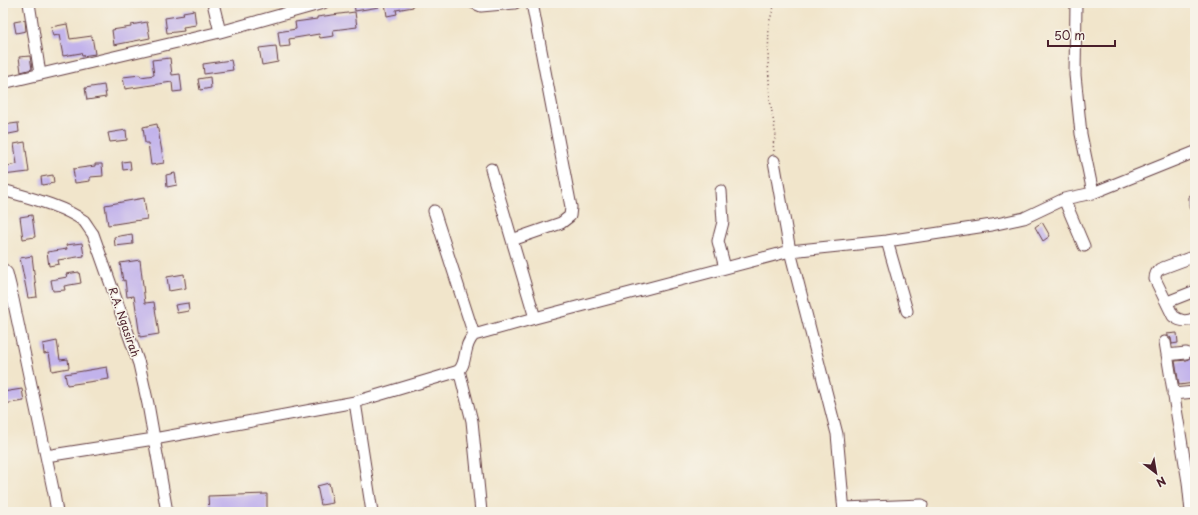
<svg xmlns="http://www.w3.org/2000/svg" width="1198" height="515" font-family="'Playpen Sans',sans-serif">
<rect width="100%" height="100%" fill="#f7f3e8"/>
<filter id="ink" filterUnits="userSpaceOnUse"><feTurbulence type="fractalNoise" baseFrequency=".025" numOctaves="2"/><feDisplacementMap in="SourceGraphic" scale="8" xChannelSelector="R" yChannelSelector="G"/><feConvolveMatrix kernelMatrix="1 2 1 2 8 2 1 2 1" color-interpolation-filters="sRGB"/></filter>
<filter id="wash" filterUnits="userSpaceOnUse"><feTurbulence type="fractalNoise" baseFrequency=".012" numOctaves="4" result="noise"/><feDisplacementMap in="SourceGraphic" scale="16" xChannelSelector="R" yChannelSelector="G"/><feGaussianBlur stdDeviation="0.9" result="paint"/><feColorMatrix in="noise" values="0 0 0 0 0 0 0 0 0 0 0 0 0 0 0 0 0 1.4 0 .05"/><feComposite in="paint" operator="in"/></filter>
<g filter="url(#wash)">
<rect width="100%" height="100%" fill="#f1e5cb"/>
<g id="blocks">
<path fill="#c2b3eb" d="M354 3H378L379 7 355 11Z
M385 3H413V7L396 10 397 14 387 16Z
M194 10 196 25 183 27 184 31 167 33 165 18 184 15 183 12Z
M355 12 357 27 333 30 334 36 320 38 319 34 289 39 290 46 280 47 278 32 296 29 295 22 317 19V17Z
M25 20 26 31 16 33 14 22Z
M147 22 150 38 114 45 112 30 131 27V25Z
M67 24 70 39 92 36 95 54 82 56 81 53 63 56 59 35 53 36 51 27Z
M276 46 278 62 262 65 259 48Z
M30 56 32 69 21 72 19 57Z
M170 58 172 75 180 74 182 91 173 92 172 82 125 89 123 77 140 75 141 77 154 75 152 60Z
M231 60 233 70 204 74 203 64Z
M210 77 211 88 200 90 198 79Z
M104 85 106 97 87 100 85 88Z
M18 123 19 132 4 135 3 125Z
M157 124 164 163 151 165 148 143H145L143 127Z
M126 130 127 140 110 142 108 133Z
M25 142 29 172 3 175V167L17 164 14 144Z
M130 161 131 169 123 170 122 162Z
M95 164H102L103 176 90 177V181L75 183 73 169 95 166Z
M175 173 177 185 167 187 166 175Z
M53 175 54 183 42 185 41 177Z
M144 198 147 219 108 225 105 205Z
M32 215 35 237 23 239 20 217Z
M1042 222 1050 236 1043 241 1035 227Z
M132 234 133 244 115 246 114 237Z
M82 243 84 256 58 260 59 264 49 266 47 252 67 249 66 245Z
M32 256 37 297 28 298 20 258Z
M140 260 145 303 154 302 159 334 140 337 134 296 127 297 125 280 123 281 120 263Z
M79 272 81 283 64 286 65 290 53 291 51 280 67 277 66 274Z
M184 274 186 288 169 291 167 277Z
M188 303 189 311 177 313 175 305Z
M1177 333 1178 343 1172 344 1171 338 1166 334Z
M57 341 60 360 68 359 69 368 52 371 49 353 44 354 43 344Z
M1191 357H1195V383L1179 385 1175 361 1187 360Z
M107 367 109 379 67 385 65 374Z
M22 389 24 401 3 404V392Z
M329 483 333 503 321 505 317 486Z
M267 494V512H209L208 496Z"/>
</g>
</g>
<g filter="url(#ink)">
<use href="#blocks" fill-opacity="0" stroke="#633d43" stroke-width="1"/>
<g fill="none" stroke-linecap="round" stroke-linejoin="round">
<defs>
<path id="minor" d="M29 3 40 74
M213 3 220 32
M474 3 481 6 515 3
M1076 3 1075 75 1081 134 1093 193
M3 83 220 32 323 3
M774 161 790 251 837 434 844 512
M491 169 535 318
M3 190C27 197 64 206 84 221 87 225 90 230 93 234L139 364 148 404 167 512
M721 191 723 222 718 241 725 268
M1195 198V206
M1064 199 1084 246
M434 211 474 335
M512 240 561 223 570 216 571 207 532 3
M887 241 907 311
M1195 256 1160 269C1156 272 1155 274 1155 279L1173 316C1181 322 1187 322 1195 318
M3 269 7 273 10 285 54 494 57 512
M1167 302 1195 291
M1165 342 1188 482 1191 512
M1167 355 1186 353
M459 370 472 421 481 512
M1173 394 1195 392
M355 402 372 512
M46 456 154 439 355 402 449 374C452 373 456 372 458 371 468 364 462 346 474 335L535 318 790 251 887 241 992 225 1024 218 1064 199 1093 193 1195 152
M844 508 922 505"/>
</defs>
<use href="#minor" stroke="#633d43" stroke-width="13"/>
<path stroke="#633d43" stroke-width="1.5" stroke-dasharray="1 3" stroke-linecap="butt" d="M774 151 773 144 776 136 770 100 768 62 769 23 775 3"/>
<use href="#minor" stroke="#fff" stroke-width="11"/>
</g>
</g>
<g text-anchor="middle" stroke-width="3.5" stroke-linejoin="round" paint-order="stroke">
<g font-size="11" fill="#4a1f2b" stroke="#f7f3e8">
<text transform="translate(124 322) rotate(71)" y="4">R.A. Ngasirah</text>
</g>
</g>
<rect width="1198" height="515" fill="none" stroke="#f7f3e8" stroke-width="16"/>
<g transform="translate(1156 473) rotate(149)" stroke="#f7f3e8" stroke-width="3" paint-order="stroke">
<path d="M0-3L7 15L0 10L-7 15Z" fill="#4a1f2b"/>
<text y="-6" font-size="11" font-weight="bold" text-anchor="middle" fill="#4a1f2b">N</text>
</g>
<path d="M1048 40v6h67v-6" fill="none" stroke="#4a1f2b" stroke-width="2"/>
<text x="1054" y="40" font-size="12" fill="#4a1f2b" stroke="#f7f3e8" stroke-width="3" paint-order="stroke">50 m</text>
</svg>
